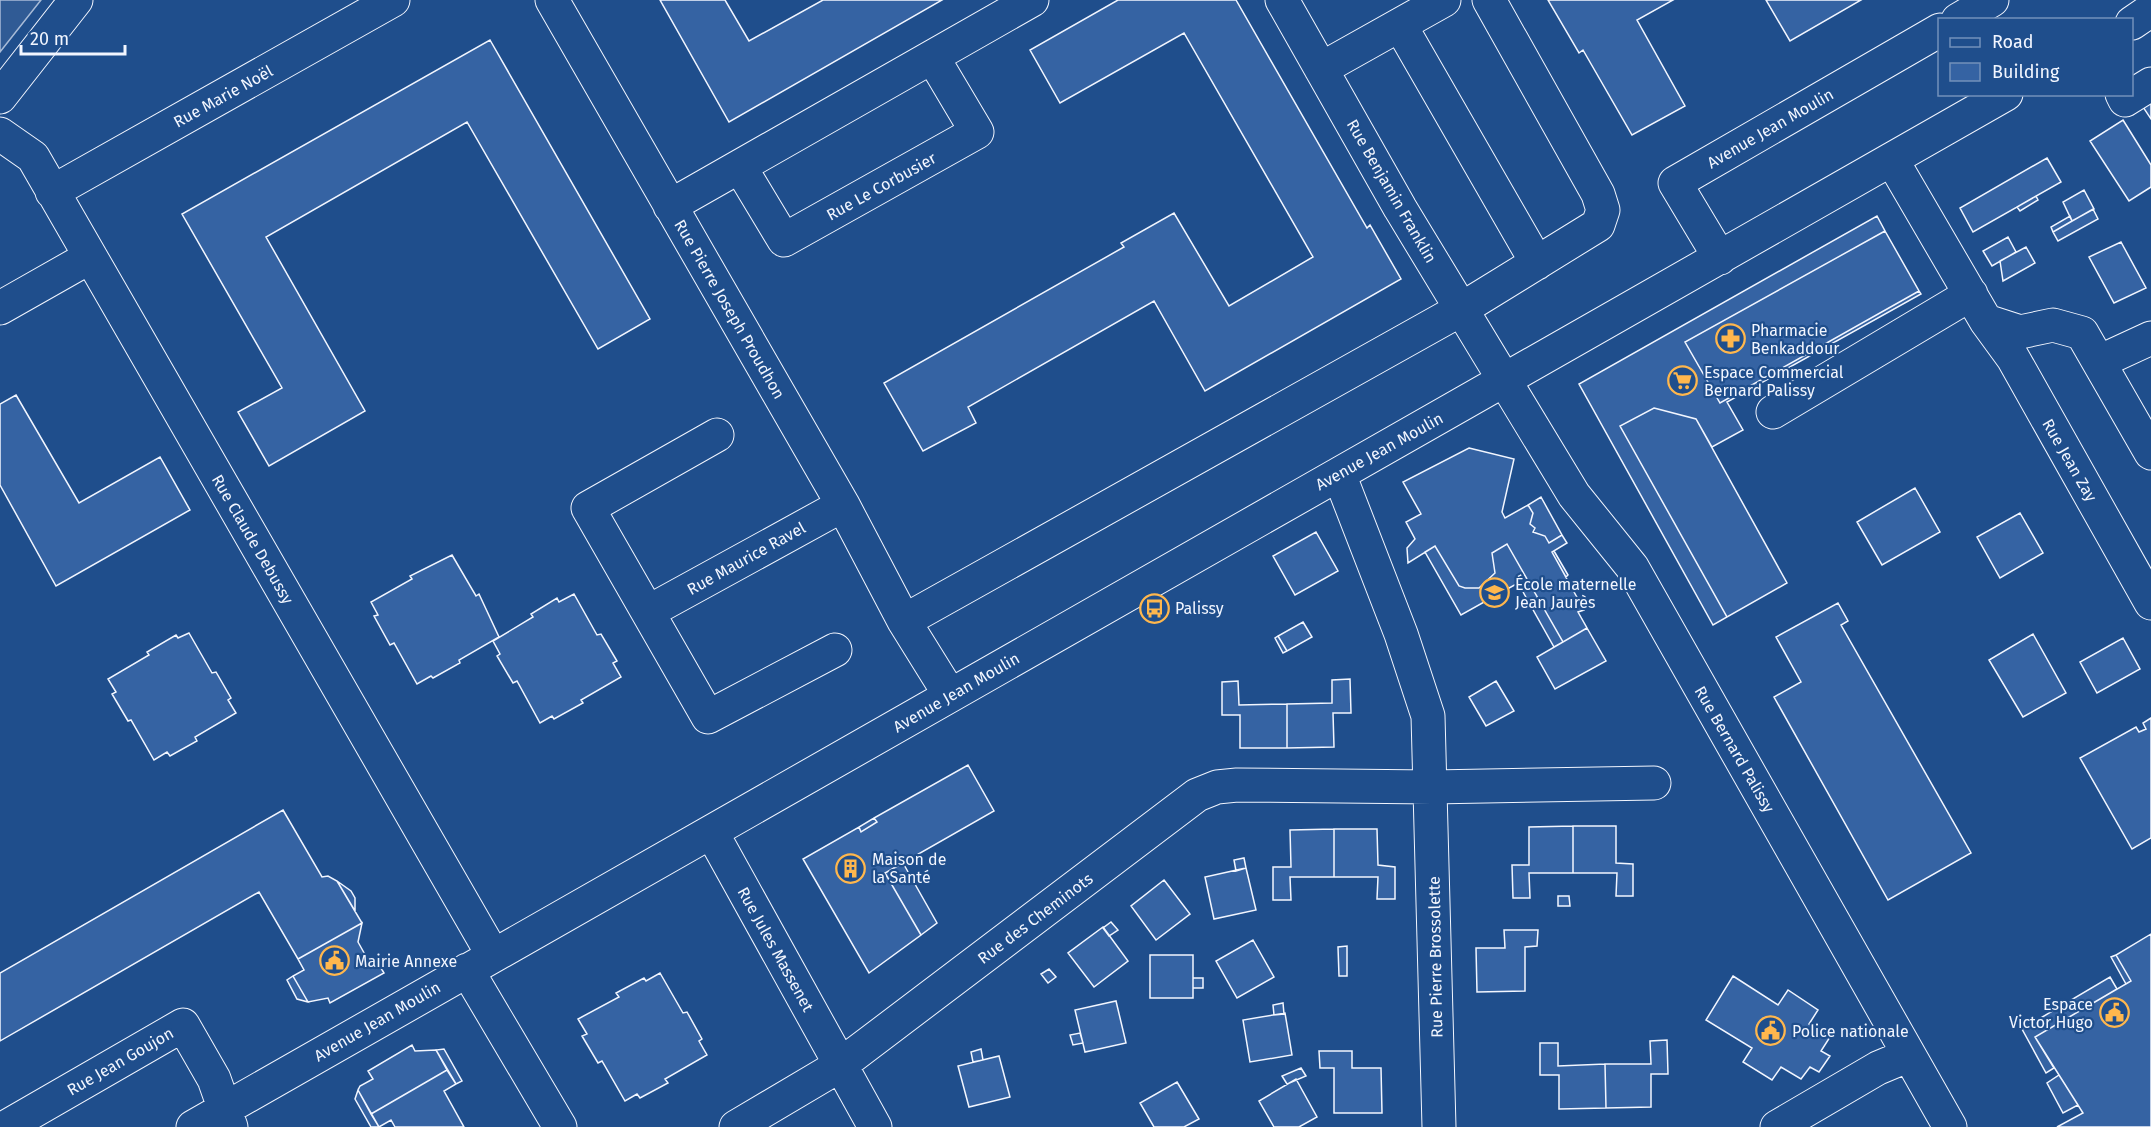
<svg xmlns="http://www.w3.org/2000/svg" width="2151" height="1127" font-family="'Fira Sans',sans-serif">
<rect width="100%" height="100%" fill="#1f4e8c"/>
<path fill="#305b95" stroke="#a8bbd7" stroke-width="1.5" d="M0 0H41L0 52Z"/>
<path fill="#3563a3" stroke="#f2f6ff" stroke-width="1.5" d="M660 0H725L749 41 823 0H942L729 122Z
M1118 0H1236L1367 228 1370 225 1401 279 1205 391 1154 301 968 407 976 423 923 451 884 383 1124 247 1121 243 1174 213 1229 306 1313 257 1184 33 1060 103 1030 50Z
M1548 0H1673L1637 20 1685 106 1632 135 1583 50 1579 53Z
M1766 0H1861L1790 41Z
M490 40 650 319 598 349 467 122 266 237 365 411 269 466 238 412 282 388 182 214Z
M2151 97V119L2141 104Z
M2123 120 2151 165V187L2129 201 2090 141Z
M2047 158 2061 182 1973 232 1960 208Z
M2084 190 2094 209 2072 221 2063 202Z
M2036 196 2038 200 2020 211 2017 207Z
M2093 209 2098 219 2058 241 2053 232Z
M1877 216 1885 231 1685 342 1720 403 1919 291 1921 294 1727 402 1743 430 1712 447 1696 419 1654 408 1620 426 1727 617 1713 625 1579 384Z
M2070 216 2072 221 2053 232 2051 227Z
M1885 231 1919 291 1720 403 1685 342Z
M2008 237 2016 252 1992 266 1983 251Z
M2121 242 2146 288 2114 303 2089 257Z
M2026 247 2035 263 2003 281 2000 261Z
M16 395 79 503 160 457 190 510 56 586 0 485V404Z
M1654 408 1696 419 1787 583 1727 617 1620 426Z
M1469 448 1514 459 1502 512 1505 518 1528 505 1533 513 1530 524 1535 528 1533 532 1545 536 1549 543 1562 535 1567 543 1552 552 1584 610 1578 612 1587 628 1563 642 1507 544 1492 553 1495 573 1479 588H1465L1459 586 1435 546 1408 563 1407 548 1415 539 1406 522 1421 514 1403 482Z
M1915 488 1940 532 1882 565 1857 522Z
M1541 497 1562 535 1549 543 1545 536 1533 532 1535 528 1530 524 1533 513 1528 505Z
M2020 513 2043 553 2000 578 1977 537Z
M1316 532 1338 571 1295 595 1273 556Z
M1507 544 1563 642 1554 647 1518 583 1461 615 1425 552 1435 546 1459 586 1465 588H1479L1495 573 1492 553Z
M1554 551 1568 575 1566 577 1552 552Z
M452 555 476 596 479 594 499 637 459 660 460 663 433 678 431 676 417 684 394 643 390 645 374 616 378 615 371 602 412 579 410 576Z
M574 594 597 635 601 634 617 661 613 663 621 677 581 700 583 703 554 719 552 716 540 723 517 681 513 683 497 656 500 654 493 641 533 617 531 614 557 598 559 602Z
M1838 603 1848 621 1841 625 1971 853 1888 900 1774 697 1801 682 1776 637Z
M1303 622 1312 637 1287 651 1278 636Z
M1587 628 1606 661 1555 689 1537 657Z
M189 633 212 673 216 672 231 698 228 700 236 713 195 737 197 741 170 756 167 752 154 760 131 720 128 721 112 694 116 692 108 679 149 655 147 652 176 635 178 638Z
M2033 634 2066 693 2023 717 1989 660Z
M1278 636 1287 651 1283 653 1275 638Z
M2123 638 2140 669 2097 693 2080 662Z
M1350 679 1351 713H1333L1334 747 1287 748V704L1332 703V680Z
M1238 681 1239 705 1287 704V748H1240V715H1222V682Z
M1496 681 1514 711 1486 726 1469 697Z
M2151 718V838L2132 849 2080 758 2136 727 2139 732 2146 729 2143 723Z
M968 765 994 811 885 873 921 935 869 973 803 859 859 827 861 832 877 822 874 818Z
M283 810 322 877 328 876 337 881 362 923 298 959 259 892 0 1041V973Z
M874 818 877 822 861 832 859 827Z
M1573 826V873H1529L1530 898H1513L1512 865H1529V827Z
M1573 826H1616V863L1633 864V896H1616L1617 873H1573Z
M1334 829V877H1290L1291 900H1273V867H1291L1290 830Z
M1334 829H1377L1378 865 1395 867V899H1377L1378 877H1334Z
M1244 858 1246 868 1236 871 1234 860Z
M903 863 937 923 921 935 885 873Z
M1246 868 1256 910 1214 919 1205 877Z
M1164 880 1190 914 1156 940 1131 906Z
M337 881 351 891 355 898V911Z
M1558 896H1569L1570 906H1558Z
M1111 922 1118 930 1109 936 1103 928Z
M362 923 358 942 372 967 378 963 384 973 330 1003 328 998 308 1002 293 976 304 970 298 959Z
M1103 927 1128 961 1094 987 1068 953Z
M1504 930H1538L1537 946 1525 947V991L1477 992 1476 948H1505Z
M2151 934V1127H2057L2083 1113 2035 1037 2131 981 2116 955Z
M1253 940 1274 977 1237 998 1216 961Z
M1347 946V976H1339L1338 947Z
M1150 955H1193V998H1150Z
M2116 955 2131 981 2126 984 2111 957Z
M1049 969 1056 977 1048 983 1041 974Z
M660 973 683 1013 687 1012 702 1039 699 1041 707 1055 665 1079 668 1083 640 1098 637 1094 625 1101 602 1061 598 1063 582 1036 587 1034 578 1019 619 997 616 993 644 978 646 981Z
M293 976 308 1002 297 999 287 980Z
M1733 976 1778 1005 1788 990 1818 1010 1809 1024 1830 1037 1821 1051 1830 1056 1819 1072 1810 1067 1801 1079 1781 1067 1772 1080 1743 1062 1752 1048 1706 1020Z
M2110 977 2117 989 2035 1037 2054 1068 2046 1073 2022 1029Z
M1193 978H1203V988H1193Z
M1116 1001 1126 1043 1085 1052 1075 1010Z
M1283 1003 1284 1014 1274 1015 1273 1005Z
M1285 1013 1292 1055 1250 1062 1243 1020Z
M1080 1033 1083 1043 1073 1045 1070 1035Z
M1667 1040 1668 1074H1651V1107L1606 1108 1605 1064H1651L1650 1041Z
M1540 1043H1558V1066L1605 1064 1606 1108 1559 1109V1075H1540Z
M412 1045 415 1051 436 1050 447 1070 371 1114 358 1090 360 1086 373 1079 368 1071Z
M444 1049 462 1081 456 1084 436 1050Z
M981 1049 983 1060 973 1062 971 1052Z
M1319 1051H1352V1068H1381L1382 1113H1334V1068H1320Z
M999 1056 1010 1097 969 1107 958 1066Z
M1301 1068 1306 1076 1287 1084 1282 1076Z
M447 1070 456 1084 444 1091 464 1127H395L391 1120 379 1127 371 1114Z
M2059 1075 2078 1105 2063 1113 2047 1083Z
M1296 1079 1317 1117 1299 1127H1274L1259 1101Z
M1177 1082 1199 1119 1184 1127H1154L1140 1103Z
M358 1090 379 1127H371L355 1099Z"/>
<g fill="none" stroke-linecap="round" stroke-linejoin="round">
<defs>
<path id="minor" d="M552 0 843 505 904 621 950 695
M1282 0 1400 208 1574 495 1632 567 1950 1127
M1958 20 1992 0
M2132 23 2151 10
M1400 25 1537 263
M1321 69 1444 0
M2122 94 2125 100 2151 84
M0 97 76 0
M0 134 33 157 493 955
M1892 160 1986 321 2013 358 2151 603
M740 167 784 240 977 132 933 58
M52 192 393 0
M670 206 1032 0
M1720 258 1675 183 1940 30
M0 308 90 257
M1986 321 2020 332 2053 325 2082 333 2151 453
M2099 362 2151 338
M1773 412 1971 294
M717 435 588 508 708 717 835 650
M1339 474 1401 634 1428 716 1439 1127
M648 612 843 505
M904 621 1460 310 1598 225 1603 210 1598 194 1489 0
M712 833 875 1127
M467 970 560 1127
M6 1127 183 1025 214 1079 231 1127
M193 1127 2006 94
M736 1127 839 1066 1197 795 1217 787 1237 785 1432 787 1654 783
M1777 1127 1878 1068 1909 1055"/>
</defs>
<use href="#minor" stroke="#f2f6ff" stroke-width="35"/>
<use href="#minor" stroke="#1f4e8c" stroke-width="33"/>
</g>
<defs>
<symbol id="pharmacy-ring" viewBox="-11 -11 22 22"><circle r="9.5" fill="#1f4e8c" stroke="#ffb74d" stroke-width="1.5"/><path d="M-2-6h4v4h4v4h-4v4h-4v-4h-4v-4h4Z" fill="#ffb74d"/></symbol>
<symbol id="supermarket-ring" viewBox="-11 -11 22 22"><circle r="9.5" fill="#1f4e8c" stroke="#ffb74d" stroke-width="1.5"/><path d="M-6-5.5h2.5l.6 2H6L4.5 2H-2.5L-4.4-4H-6ZM-1.5 3.2a1.3 1.3 0 1 0 .1 0ZM3 3.2a1.3 1.3 0 1 0 .1 0Z" fill="#ffb74d"/></symbol>
<symbol id="school-ring" viewBox="-11 -11 22 22"><circle r="9.5" fill="#1f4e8c" stroke="#ffb74d" stroke-width="1.5"/><path d="M0-5L7-2L0 1L-7-2ZM-4 1L0 2.5L4 1V4Q0 6-4 4Z" fill="#ffb74d"/></symbol>
<symbol id="bus-ring" viewBox="-11 -11 22 22"><circle r="9.5" fill="#1f4e8c" stroke="#ffb74d" stroke-width="1.5"/><path d="M-5-6H5V4H4V6H2V4H-2V6H-4V4H-5ZM-3.5-4V0h7V-4ZM-3.5 1.2v1.5H-2V1.2ZM2 1.2v1.5H3.5V1.2Z" fill="#ffb74d"/></symbol>
<symbol id="building-ring" viewBox="-11 -11 22 22"><circle r="9.5" fill="#1f4e8c" stroke="#ffb74d" stroke-width="1.5"/><path d="M-4-6H4V6H1V3H-1V6H-4ZM-2.5-4.3h1.7v1.8h-1.7ZM.8-4.3h1.7v1.8H.8ZM-2.5-1h1.7V.8h-1.7ZM.8-1h1.7V.8H.8Z" fill="#ffb74d"/></symbol>
<symbol id="civic-ring" viewBox="-11 -11 22 22"><circle r="9.5" fill="#1f4e8c" stroke="#ffb74d" stroke-width="1.5"/><path d="M-.6-6.5H3V-4.5H.6V-3L4-1V1h2V6H-6V1h2V-1L-.6-3ZM-1.2 2.5V6h2.4V2.5Z" fill="#ffb74d"/></symbol>
</defs>
<g fill-rule="evenodd">
<use href="#pharmacy-ring" x="1714" y="322" width="33" height="33"/>
<use href="#supermarket-ring" x="1666" y="364" width="33" height="33"/>
<use href="#school-ring" x="1478" y="576" width="33" height="33"/>
<use href="#bus-ring" x="1138" y="592" width="33" height="33"/>
<use href="#building-ring" x="834" y="852" width="33" height="33"/>
<use href="#civic-ring" x="318" y="944" width="33" height="33"/>
<use href="#civic-ring" x="2098" y="996" width="33" height="33"/>
<use href="#civic-ring" x="1754" y="1014" width="33" height="33"/>
</g>
<g text-anchor="middle" stroke-width="4.5" stroke-linejoin="round" paint-order="stroke">
<g font-size="16" fill="#f2f6ff" stroke="#1f4e8c">
<text transform="translate(223 96) rotate(-29)" y="6">Rue Marie Noël</text>
<text transform="translate(1770 128) rotate(-30)" y="6">Avenue Jean Moulin</text>
<text transform="translate(881 186) rotate(-29)" y="6">Rue Le Corbusier</text>
<text transform="translate(1392 191) rotate(60)" y="6">Rue Benjamin Franklin</text>
<text transform="translate(730 309) rotate(60)" y="6">Rue Pierre Joseph Proudhon</text>
<text transform="translate(1379 451) rotate(-29)" y="6">Avenue Jean Moulin</text>
<text transform="translate(2070 460) rotate(60)" y="6">Rue Jean Zay</text>
<text transform="translate(253 539) rotate(60)" y="6">Rue Claude Debussy</text>
<text transform="translate(746 558) rotate(-29)" y="6">Rue Maurice Ravel</text>
<text transform="translate(956 692) rotate(-30)" y="6">Avenue Jean Moulin</text>
<text transform="translate(1735 749) rotate(60)" y="6">Rue Bernard Palissy</text>
<text transform="translate(1035 918) rotate(-37)" y="6">Rue des Cheminots</text>
<text transform="translate(776 949) rotate(61)" y="6">Rue Jules Massenet</text>
<text transform="translate(1435 957) rotate(-91)" y="6">Rue Pierre Brossolette</text>
<text transform="translate(377 1021) rotate(-30)" y="6">Avenue Jean Moulin</text>
<text transform="translate(120 1061) rotate(-30)" y="6">Rue Jean Goujon</text>
</g>
<g font-size="16" fill="#f2f6ff" stroke="#1f4e8c" text-anchor="start">
<text x="1751" y="336">Pharmacie<tspan x="1751" dy="18">Benkaddour</tspan></text>
<text x="1704" y="378">Espace Commercial<tspan x="1704" dy="18">Bernard Palissy</tspan></text>
<text x="1515" y="590">École maternelle<tspan x="1515" dy="18">Jean Jaurès</tspan></text>
<text x="1175" y="614">Palissy</text>
<text x="872" y="865">Maison de<tspan x="872" dy="18">la Santé</tspan></text>
<text x="355" y="967">Mairie Annexe</text>
<text x="2093" y="1010" text-anchor="end">Espace<tspan x="2093" dy="18">Victor Hugo</tspan></text>
<text x="1792" y="1037">Police nationale</text>
</g>
</g>
<rect x="1938" y="18" width="195" height="78" fill="#1f4e8c" stroke="#7391ba" stroke-width="1.5"/>
<rect x="1950" y="38" width="30" height="9" fill="#1f4e8c" stroke="#7391ba" stroke-width="1.5"/>
<text x="1992" y="48" font-size="18" fill="#f2f6ff">Road</text>
<rect x="1950" y="63" width="30" height="18" fill="#3563a3" stroke="#7391ba" stroke-width="1.5"/>
<text x="1992" y="78" font-size="18" fill="#f2f6ff">Building</text>
<path d="M21 45v9h104v-9" fill="none" stroke="#f2f6ff" stroke-width="3"/>
<text x="30" y="45" font-size="18" fill="#f2f6ff" stroke="#1f4e8c" stroke-width="4.5" paint-order="stroke">20 m</text>
</svg>
